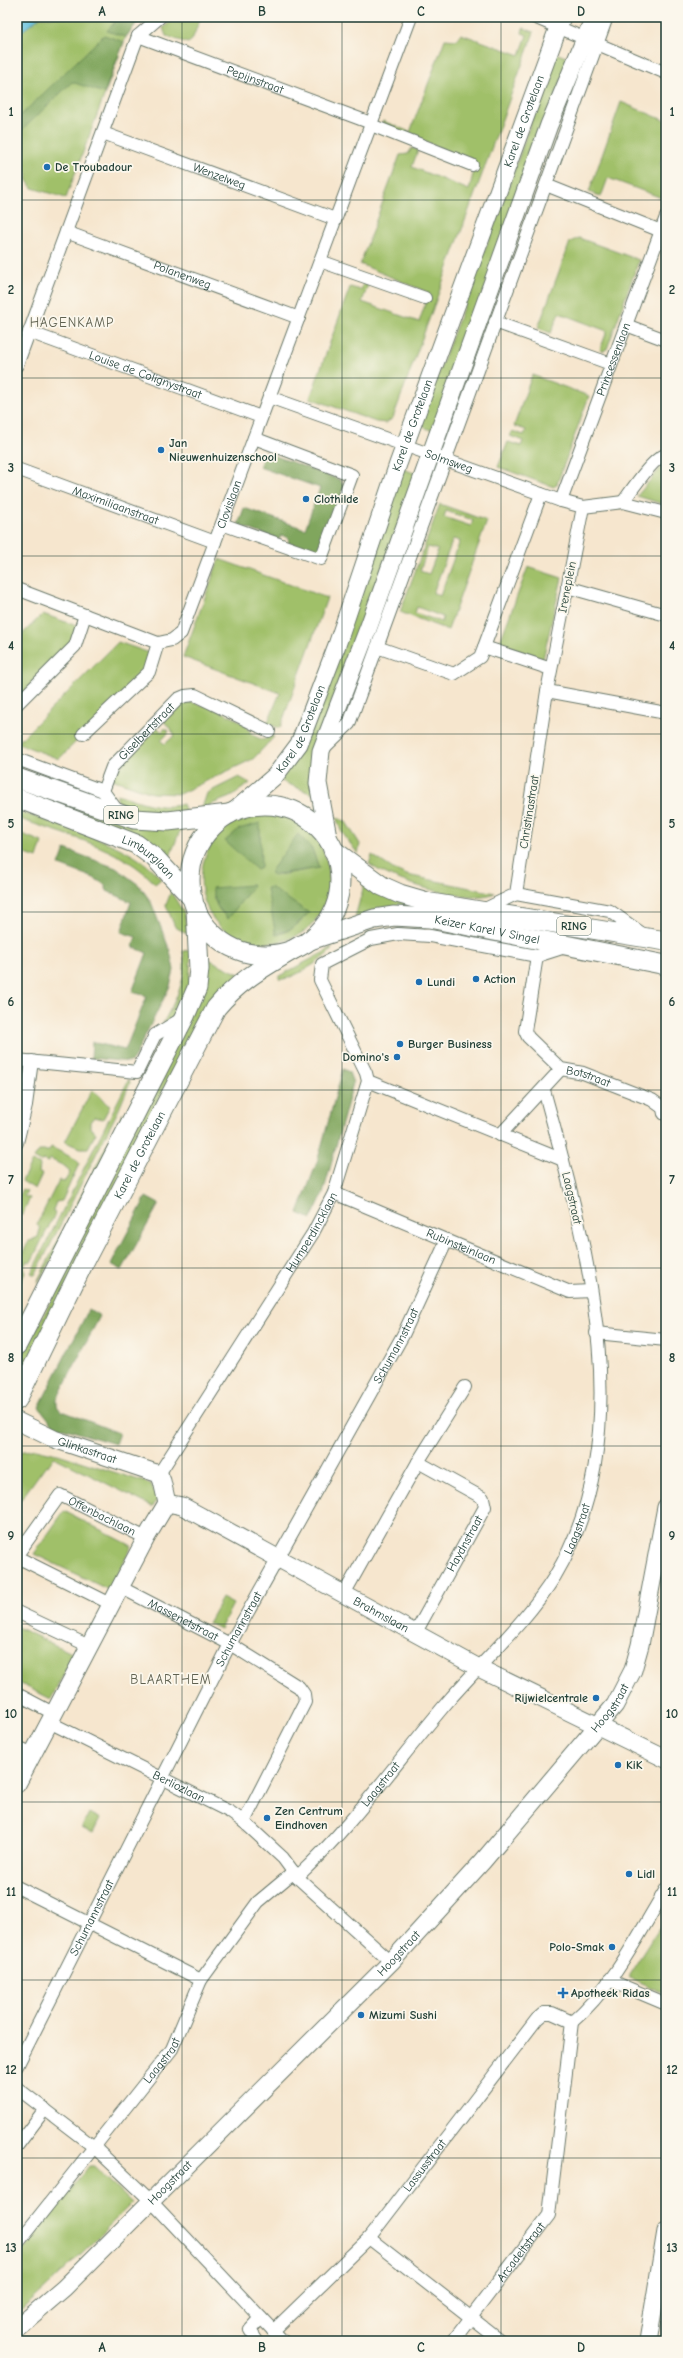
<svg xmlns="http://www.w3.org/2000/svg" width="683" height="2358" font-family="'Comic Neue',sans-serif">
<rect width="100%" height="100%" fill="#fbf7ec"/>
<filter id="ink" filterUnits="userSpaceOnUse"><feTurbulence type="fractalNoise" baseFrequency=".025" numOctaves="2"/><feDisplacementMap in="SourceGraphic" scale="8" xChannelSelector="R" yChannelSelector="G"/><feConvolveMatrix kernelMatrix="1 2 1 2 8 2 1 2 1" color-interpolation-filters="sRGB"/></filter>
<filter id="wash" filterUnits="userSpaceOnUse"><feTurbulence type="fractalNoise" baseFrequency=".012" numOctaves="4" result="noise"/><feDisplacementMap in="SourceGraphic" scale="16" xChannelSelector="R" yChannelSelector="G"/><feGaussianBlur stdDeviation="0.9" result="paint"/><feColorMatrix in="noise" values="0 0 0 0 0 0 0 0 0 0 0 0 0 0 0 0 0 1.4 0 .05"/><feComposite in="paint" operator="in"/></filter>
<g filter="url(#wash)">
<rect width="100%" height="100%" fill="#f6e6ce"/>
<path fill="#a0c069" stroke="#607e4e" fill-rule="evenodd" d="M17 17H141L126 37 66 198 32 188 26 179 28 174 17 163Z
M176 17H201L192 40 188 43 166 36 163 28Z
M523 28 534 32 393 418 386 423 376 422 310 398 350 287 361 290 363 284 368 285 362 302 419 322 429 293 360 264 400 155 408 154 412 148 418 150 412 167 469 190 476 162 381 125 383 121 410 132 445 39 457 40 461 34 520 55 527 35 522 33Z
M555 53 569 58 433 431 419 425 507 191Z
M621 102 666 121V148L660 165 663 166 666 158V187L662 198 608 178 601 197 589 192Z
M579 238 639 260 607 349 603 351 600 350 607 331 559 313 551 333 538 328 570 242Z
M532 375 589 396 557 484 554 487 498 467 508 442 521 446 523 441 510 436 512 431 524 435 526 430 514 426Z
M666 464V505L637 496 663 465Z
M403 469 417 474 323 725 312 794 279 780Z
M440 504 487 521 448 630 400 612ZM446 511 473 520 471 526 444 517ZM453 539 460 541 440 596 433 593ZM428 547 438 550 429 574 420 571ZM417 607 443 617 442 622 415 613Z
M219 559 327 598 280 728 267 724 280 693 183 657Z
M528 567 562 578 543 659 499 644Z
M43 614 77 626 73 643 17 701V639Z
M118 642 150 653 145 672 59 759 17 743Z
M187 702C200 702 232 715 243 723 254 733 246 734 264 740L270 735 274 737 253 759 179 794 152 793 112 779 113 774 157 727 162 732 165 728 169 732 161 741 165 744 175 735 163 720 181 704Z
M239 777 250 783 230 797 202 808 207 793Z
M17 784 181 828 169 859 155 847 17 791Z
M117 794C139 800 159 811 183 804L186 812C172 813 113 818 117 794Z
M17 813 27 814C69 830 132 843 161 879L155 884C125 848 61 834 17 818Z
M265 814C351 817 350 943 265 943 182 944 178 820 265 814ZM312 849 319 868 273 876ZM253 885 228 918 220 911 213 897ZM268 887 302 921 286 932 276 935Z
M336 817 346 822 360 844 358 854 341 831Z
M17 832 42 842 37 858 17 851Z
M372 855 393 869 407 875 495 893C469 905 393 882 369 864Z
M365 882 432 907 355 917Z
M171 892 184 913 188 934 175 927 166 905Z
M332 948C332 954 290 982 279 979V976Z
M191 950 189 989 177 1015 163 1023C176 999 188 979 183 951Z
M206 958 239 974 202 1014 195 1027 17 1385V1366L56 1291 69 1259Z
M129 1079 130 1083 119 1109 35 1275 31 1273Z
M92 1090C102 1096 103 1102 110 1106L103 1119 94 1117 90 1122V1128L96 1133 88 1148H80L65 1142Z
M123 1113 124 1119 65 1239 38 1282H37Z
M51 1147 77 1160 79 1164 62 1201 56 1202 53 1210 56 1212 31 1262 27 1261 23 1268 25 1273 17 1289V1264L29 1241 38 1237 40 1229 37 1224 59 1180 65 1181 70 1173 66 1167 50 1159 48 1162 43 1160 41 1162 34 1158 39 1151H49Z
M32 1161 40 1165 39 1173 42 1174 35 1189 22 1181Z
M22 1189 27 1191 24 1196 30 1198 22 1215 17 1211V1200Z
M36 1449 61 1455 151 1484 157 1499 153 1507 54 1457 48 1466 46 1465 17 1505V1455L19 1452Z
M64 1511 132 1546 109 1590 34 1554Z
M222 1598 233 1604 220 1629 208 1623Z
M17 1627 74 1654 51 1699 17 1682Z
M89 1813 100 1819 93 1833 82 1827Z
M666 1917V1994L630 1978 629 1975Z
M89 2166H94L132 2203 60 2275 17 2314V2259Z"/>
<path fill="#80a65d" stroke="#507248" d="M119 17H141L126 37 107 31Z
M104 35 124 42 104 93 72 82 17 135V119Z
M265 452 340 480 344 487 322 550 315 552 288 543 289 538 281 535 279 540 238 525 244 508 305 529 320 488 259 467Z
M260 823 261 868 257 870 225 841 239 829Z
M298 834 312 849 319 868 271 875V871Z
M65 849 116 868 139 885 151 902 170 951 174 970 170 986 133 1060 130 1062 91 1058 92 1042 125 1050 147 996 132 992 147 953 133 947 136 937 121 932 131 902 107 891 105 885 94 878 59 865Z
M252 885 253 886 228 919 217 906 212 888Z
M270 887 309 913 293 928 276 935 267 889Z
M343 1069 349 1072 353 1083 323 1194 311 1219 298 1213 317 1162Z
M146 1197 159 1204 122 1270 111 1264Z
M89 1309 100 1316 57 1399V1406L60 1410 119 1433 115 1444 53 1425 39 1407Z"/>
<path fill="#5cbedb" stroke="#3e7e88" d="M17 17H40L17 35Z"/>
</g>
<g filter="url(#ink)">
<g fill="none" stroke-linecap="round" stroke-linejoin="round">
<defs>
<g id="street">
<path d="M534 17 666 73"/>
<path id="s1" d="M138 36 371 123"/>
<path d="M371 125 472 165"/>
<path id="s2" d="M103 133 335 219"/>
<path d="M546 185 661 231"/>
<path id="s3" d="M66 232 299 318"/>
<path d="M320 261 425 298"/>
<path d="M495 322 611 364"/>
<path d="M626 325 666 340"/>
<path id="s4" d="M29 332 261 417"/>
<path d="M17 365 138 36 160 17"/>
<path id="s5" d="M269 397 561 501 583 507 547 691 516 894"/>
<path id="s6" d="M17 469 215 542"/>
<path id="s7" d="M561 501 666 217"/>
<path d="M623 502C631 491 654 456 666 455"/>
<path d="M583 507 623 502 666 513"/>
<path d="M222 524 321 559 352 475 254 438"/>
<path d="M567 587 666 615"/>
<path d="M17 589 158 643"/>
<path id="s8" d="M158 643 172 640 181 633 411 17"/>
<path d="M377 647 454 674 480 657 484 647 551 669"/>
<path d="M484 647 541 494"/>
<path d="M547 691 666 713"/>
<path d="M17 704 75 646 85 615"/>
<path d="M83 734 149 672 158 643"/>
<path d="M324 748 349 724 607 17"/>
<path d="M17 759 103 791 119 813"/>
<path id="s9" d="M103 791 112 767 178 699 185 696 195 695 269 731"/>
<path d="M516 894 610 911 644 935"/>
<path d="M481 911 516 894"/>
<path id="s10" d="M537 956 525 1031 528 1037 561 1069 583 1073 652 1100 666 1110"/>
<path d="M17 1060 137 1072 155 1035 183 1018"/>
<path d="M368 1081 563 1160"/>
<path d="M500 1135 561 1069"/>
<path d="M17 1143 26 1105 32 1061"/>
<path id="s11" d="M334 1193 570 1292 591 1291"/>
<path d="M596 1333 666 1340"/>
<path id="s12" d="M159 1474 313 1233 334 1193 368 1081 366 1073 320 980 322 964 371 939 398 934 430 936 537 956 565 947"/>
<path id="s13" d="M17 1555 60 1495 146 1538"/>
<path d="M17 1557 111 1604"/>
<path id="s14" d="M120 1587 230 1644 299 1687 304 1694 305 1702 244 1822"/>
<path d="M344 1594 418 1462 465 1387"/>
<path d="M17 1612 89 1646"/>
<path id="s15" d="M416 1632 485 1507 483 1498 418 1462"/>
<path d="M17 1694 53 1713"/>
<path id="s16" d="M49 1722 230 1812 244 1822 283 1858 297 1877 391 1962"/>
<path d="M17 1747 32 1753"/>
<path id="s17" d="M297 1877C355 1823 399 1758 450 1699 485 1659 527 1621 555 1576 642 1431 585 1241 544 1090"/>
<path d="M17 1887 201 1980"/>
<path d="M609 1980 666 2004"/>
<path id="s18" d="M17 2066 230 1644 403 1335 447 1240"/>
<path d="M17 2088 94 2147 151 2201 283 2341"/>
<path d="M17 2146 45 2109"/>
<path d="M369 2238 501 2341"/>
<path id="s19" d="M17 2244 172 2049 201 1980 258 1902 294 1872"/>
<path id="s20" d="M273 2331 369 2238 537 2019 544 2013H552L572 2022C613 1987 639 1934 666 1889"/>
<path d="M257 2341 250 2330 261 2318"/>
<path id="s21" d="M453 2341 549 2215 572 2022"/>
</g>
<g id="secondary">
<path id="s22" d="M232 813 275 776 299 744 337 645 398 464 562 17"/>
<path d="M329 842 318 783 321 751 369 626 549 125 594 17"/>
<path d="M666 1110V1112"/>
<path id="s23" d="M17 1421 54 1439 159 1474 162 1481 167 1503"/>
<path id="s24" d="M167 1503 182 1506 479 1668 666 1759"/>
<path d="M17 1784 146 1538 167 1503"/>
<path id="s25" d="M17 2328 64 2288 391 1962 483 1861 615 1705 633 1670 640 1645 666 1507"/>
<path d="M648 2341 666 2231"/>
</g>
<g id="primary">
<path d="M17 778 134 819 168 821 229 814"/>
<path id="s26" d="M17 798 136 844 155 858 193 899"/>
<circle cx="265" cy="880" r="75"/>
<path d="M333 850 382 886 400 894 431 903 666 941"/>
<path id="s27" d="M310 940 374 919 394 916 429 918 666 965"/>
<path d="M17 1345 185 1016 197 988 199 969 196 908"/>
<path id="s28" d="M17 1400 85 1260 216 1008C241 978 268 965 301 945"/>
</g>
</defs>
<use href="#street" stroke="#6a786a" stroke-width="14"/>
<use href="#secondary" stroke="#6a786a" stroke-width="19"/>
<use href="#primary" stroke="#6a786a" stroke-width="21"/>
<use href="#street" stroke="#fff" stroke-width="12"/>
<use href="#secondary" stroke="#fff" stroke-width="17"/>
<use href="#primary" stroke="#fff" stroke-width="19"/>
</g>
</g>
<path fill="none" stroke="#1f3d34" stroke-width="1" stroke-opacity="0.55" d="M182 17V2341M342 17V2341M501 17V2341M17 200H666M17 378H666M17 556H666M17 734H666M17 912H666M17 1090H666M17 1268H666M17 1446H666M17 1624H666M17 1802H666M17 1980H666M17 2158H666"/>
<g fill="#1f6fb2" stroke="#fbf7ec" stroke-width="1.5">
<circle cx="47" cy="167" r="4"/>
<circle cx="161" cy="450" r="4"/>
<circle cx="306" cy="499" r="4"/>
<circle cx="476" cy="979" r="4"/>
<circle cx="419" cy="982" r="4"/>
<circle cx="400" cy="1044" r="4"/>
<circle cx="397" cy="1057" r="4"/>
<circle cx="596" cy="1698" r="4"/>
<circle cx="618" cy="1765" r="4"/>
<circle cx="267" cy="1818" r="4"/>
<circle cx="629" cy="1874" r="4"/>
<circle cx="612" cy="1947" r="4"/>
<path d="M561 1987h4v4h4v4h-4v4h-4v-4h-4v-4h4z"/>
<circle cx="361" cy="2015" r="4"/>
</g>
<g text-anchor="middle" stroke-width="3.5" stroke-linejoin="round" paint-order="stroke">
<g fill="#fbf7ec" stroke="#61756b" stroke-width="1">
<rect x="104" y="806" width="34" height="18" rx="3"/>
<rect x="557" y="917" width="34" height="18" rx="3"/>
</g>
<g font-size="11" font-weight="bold" fill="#1f3d34">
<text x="121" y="819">RING</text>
<text x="574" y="930">RING</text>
</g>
<g font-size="12" fill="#1f3d34" stroke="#fbf7ec">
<text dy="4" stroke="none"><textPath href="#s1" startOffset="125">Pepijnstraat</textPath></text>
<text dy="4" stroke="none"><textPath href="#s22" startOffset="759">Karel de Grotelaan</textPath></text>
<text dy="4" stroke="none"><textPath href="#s2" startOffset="124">Wenzelweg</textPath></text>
<text dy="4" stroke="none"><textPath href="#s3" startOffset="124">Polanenweg</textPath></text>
<text dy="4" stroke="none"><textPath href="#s7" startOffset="151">Princessenlaan</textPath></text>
<text dy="4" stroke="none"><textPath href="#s4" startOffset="124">Louise de Colignystraat</textPath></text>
<text dy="4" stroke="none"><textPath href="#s22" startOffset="435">Karel de Grotelaan</textPath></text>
<text dy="4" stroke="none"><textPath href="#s5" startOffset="191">Solmsweg</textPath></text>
<text dy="4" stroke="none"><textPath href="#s8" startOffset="163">Clovislaan</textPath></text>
<text dy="4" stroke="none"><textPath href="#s6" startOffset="105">Maximiliaanstraat</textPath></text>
<text transform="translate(567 587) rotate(-79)" y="4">Ireneplein</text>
<text dy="4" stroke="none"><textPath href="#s22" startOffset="111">Karel de Grotelaan</textPath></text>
<text dy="4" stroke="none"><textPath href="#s9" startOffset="75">Giselbertstraat</textPath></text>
<text transform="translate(529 812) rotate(-81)" y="4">Christinastraat</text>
<text dy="4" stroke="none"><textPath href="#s26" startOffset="145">Limburglaan</textPath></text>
<text dy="4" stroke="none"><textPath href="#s27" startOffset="182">Keizer Karel V Singel</textPath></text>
<text dy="4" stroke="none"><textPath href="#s10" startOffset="157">Botstraat</textPath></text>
<text dy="4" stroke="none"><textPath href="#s28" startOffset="274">Karel de Grotelaan</textPath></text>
<text transform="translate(572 1198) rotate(77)" y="4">Laagstraat</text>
<text dy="4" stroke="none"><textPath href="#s12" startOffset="286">Humperdincklaan</textPath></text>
<text dy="4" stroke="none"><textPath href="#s11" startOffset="138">Rubinsteinlaan</textPath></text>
<text dy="4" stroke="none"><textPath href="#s18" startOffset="814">Schumannstraat</textPath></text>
<text dy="4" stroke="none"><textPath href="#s23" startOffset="76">Glinkastraat</textPath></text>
<text dy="4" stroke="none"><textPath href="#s13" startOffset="121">Offenbachlaan</textPath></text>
<text dy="4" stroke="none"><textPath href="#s17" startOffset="449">Laagstraat</textPath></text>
<text dy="4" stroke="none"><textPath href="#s15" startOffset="101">Haydnstraat</textPath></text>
<text dy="4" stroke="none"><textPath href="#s24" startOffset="242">Brahmslaan</textPath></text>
<text dy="4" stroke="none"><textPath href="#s14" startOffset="71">Massenetstraat</textPath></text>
<text dy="4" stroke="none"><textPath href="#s18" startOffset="490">Schumannstraat</textPath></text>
<text dy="4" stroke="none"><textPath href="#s25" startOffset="859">Hoogstraat</textPath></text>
<text dy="4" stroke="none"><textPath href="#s17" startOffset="125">Laagstraat</textPath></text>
<text dy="4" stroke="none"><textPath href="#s16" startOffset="145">Berliozlaan</textPath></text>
<text dy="4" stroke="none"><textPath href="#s18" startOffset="166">Schumannstraat</textPath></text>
<text dy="4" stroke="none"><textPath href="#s25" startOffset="535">Hoogstraat</textPath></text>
<text dy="4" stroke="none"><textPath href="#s19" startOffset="234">Laagstraat</textPath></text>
<text dy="4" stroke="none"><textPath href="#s20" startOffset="225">Lassusstraat</textPath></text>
<text dy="4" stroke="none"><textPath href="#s25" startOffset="211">Hoogstraat</textPath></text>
<text dy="4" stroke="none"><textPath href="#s21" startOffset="112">Arcadeltstraat</textPath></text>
</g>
<g font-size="12" font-weight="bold" fill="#1f3d34" stroke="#fbf7ec" text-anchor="start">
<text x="55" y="171">De Troubadour</text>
<text x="169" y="447">Jan<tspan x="169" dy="14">Nieuwenhuizenschool</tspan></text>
<text x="314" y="503">Clothilde</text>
<text x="484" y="983">Action</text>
<text x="427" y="986">Lundi</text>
<text x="408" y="1048">Burger Business</text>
<text x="389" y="1061" text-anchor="end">Domino's</text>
<text x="588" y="1702" text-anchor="end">Rijwielcentrale</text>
<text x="626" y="1769">KiK</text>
<text x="275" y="1815">Zen Centrum<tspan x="275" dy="14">Eindhoven</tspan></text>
<text x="637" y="1878">Lidl</text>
<text x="604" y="1951" text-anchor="end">Polo-Smak</text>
<text x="571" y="1997">Apotheek Ridas</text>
<text x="369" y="2019">Mizumi Sushi</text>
</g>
<g font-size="13" letter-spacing="1" fill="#5f6150" stroke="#fbf7ec">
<text x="72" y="327">HAGENKAMP</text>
<text x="171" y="1684">BLAARTHEM</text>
</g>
</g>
<rect width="683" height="2358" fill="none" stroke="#fbf7ec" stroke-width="44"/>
<rect x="22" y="22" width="639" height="2314" fill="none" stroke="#1f3d34" stroke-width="1.5"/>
<g font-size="13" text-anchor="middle" font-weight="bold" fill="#1f3d34">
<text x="102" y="16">A</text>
<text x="262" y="16">B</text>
<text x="421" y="16">C</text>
<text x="581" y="16">D</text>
<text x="11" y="116">1</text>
<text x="672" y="116">1</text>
<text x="11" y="294">2</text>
<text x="672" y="294">2</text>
<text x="11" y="472">3</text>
<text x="672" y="472">3</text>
<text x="11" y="650">4</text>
<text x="672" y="650">4</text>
<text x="11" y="828">5</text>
<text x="672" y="828">5</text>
<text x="11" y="1006">6</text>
<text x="672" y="1006">6</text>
<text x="11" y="1184">7</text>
<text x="672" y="1184">7</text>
<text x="11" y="1362">8</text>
<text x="672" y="1362">8</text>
<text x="11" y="1540">9</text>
<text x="672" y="1540">9</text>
<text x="11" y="1718">10</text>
<text x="672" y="1718">10</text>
<text x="11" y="1896">11</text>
<text x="672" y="1896">11</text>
<text x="11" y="2074">12</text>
<text x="672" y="2074">12</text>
<text x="11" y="2252">13</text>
<text x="672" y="2252">13</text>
<text x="102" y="2352">A</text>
<text x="262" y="2352">B</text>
<text x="421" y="2352">C</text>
<text x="581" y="2352">D</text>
</g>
</svg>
